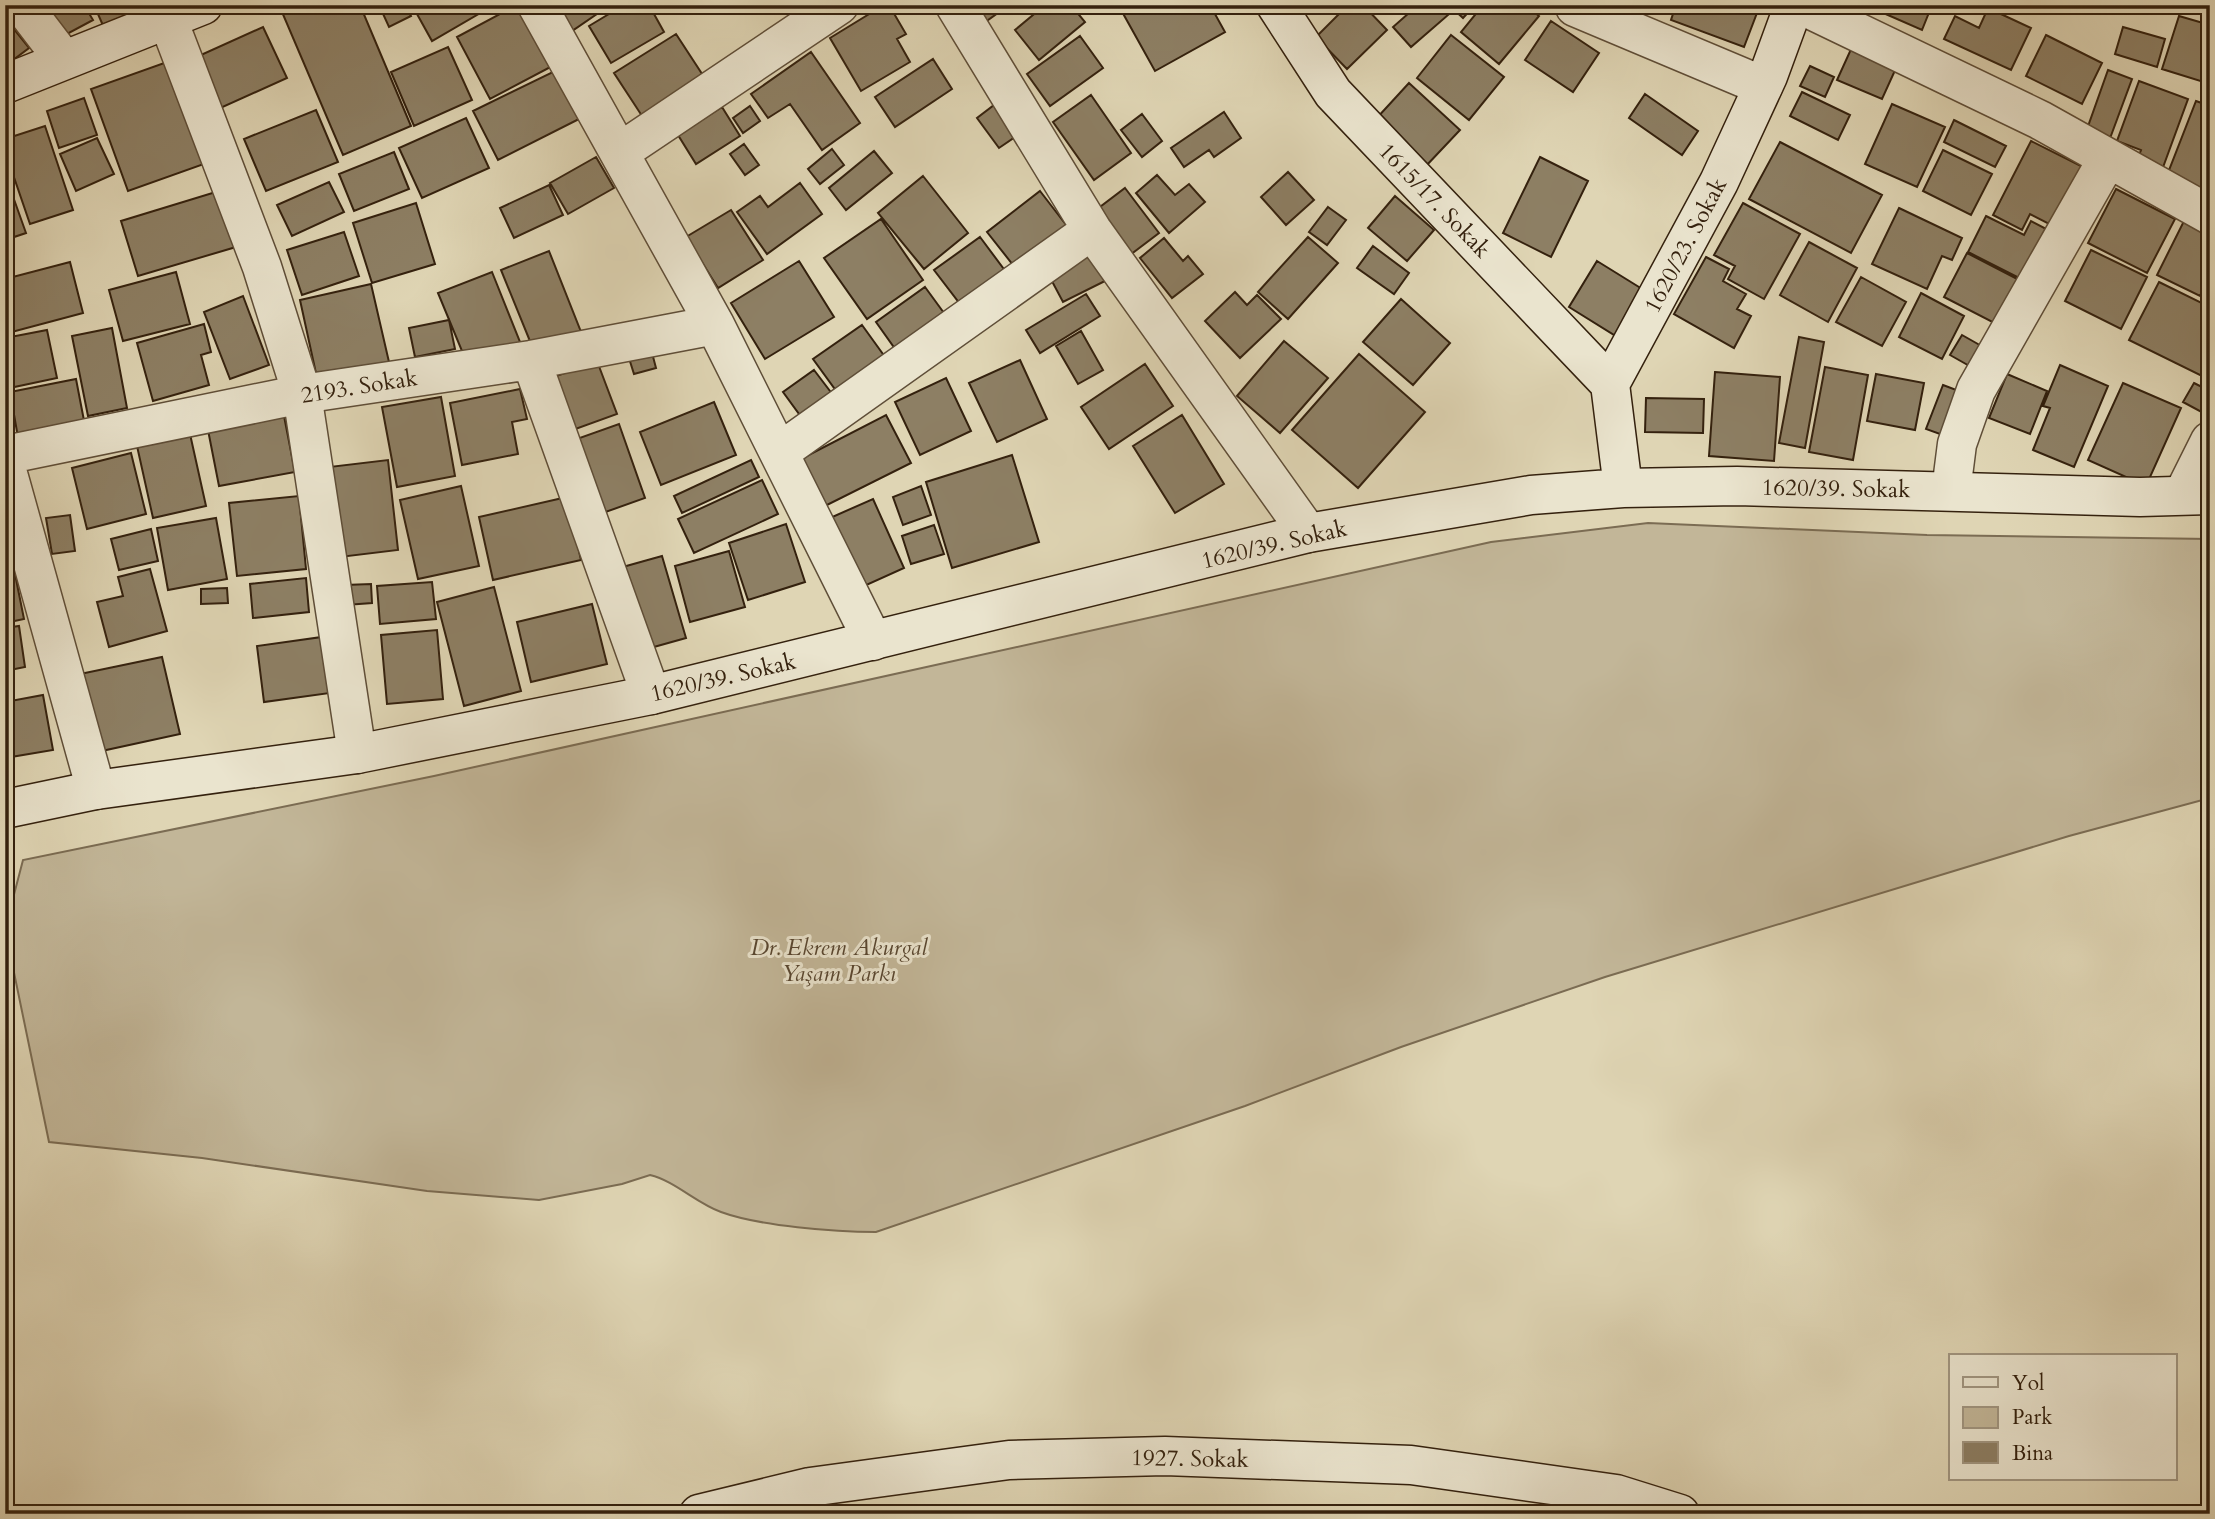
<svg xmlns="http://www.w3.org/2000/svg" width="2215" height="1519" font-family="Cardo,serif">
<rect width="100%" height="100%" fill="#dfd5b4"/>
<filter id="stains"><feTurbulence type="fractalNoise" baseFrequency=".00286" numOctaves="4"/><feColorMatrix values="0 0 0 0 .2 0 0 0 0 .09 0 0 0 0 .02 0 0 0 .5 -.17"/></filter>
<radialGradient id="worn" r=".72"><stop offset=".6" stop-color="#630" stop-opacity="0"/><stop offset="1" stop-color="#630" stop-opacity=".3"/></radialGradient>
<path fill="#c2b698" stroke="#7b6c53" stroke-width="2" d="M1648 523 1927 535 2210 539V798L2069 836 1605 977 1401 1047 1245 1106 876 1232C835 1232 759 1226 721 1212 696 1203 675 1181 650 1175L622 1184 539 1200 427 1191 202 1158 49 1142 5 929 23 860 434 776 1491 542Z"/>
<path fill="#8d7f64" stroke="#34210e" stroke-width="2" d="M35 5H84L93 20 54 41Z
M94 5H150L105 30Z
M279 5H360L411 126 343 155Z
M379 5H405L411 16 389 27Z
M412 5H494L432 41Z
M517 5H527L558 63 490 99 457 37Z
M554 5H610L572 31Z
M624 5H649L664 32 611 63 589 26Z
M884 5H889L906 34 897 39 910 62 861 91 830 38Z
M966 5H1009L981 25Z
M1045 5H1071L1085 22 1039 60 1015 30Z
M1125 5H1210L1225 32 1155 71 1120 8Z
M1348 5H1363L1387 30 1347 69 1316 37Z
M1418 5H1439L1448 15 1411 47 1393 27Z
M1449 5H1475L1463 18Z
M1483 5H1526L1539 16 1499 64 1461 32Z
M1676 5H1760L1744 47 1671 20Z
M1865 5H1932L1922 30Z
M1988 8 2031 28 2011 70 1944 39 1955 16 1979 28Z
M2179 16 2210 25V84L2162 69Z
M5 18 29 48 5 66Z
M1551 21 1599 53 1573 92 1525 60Z
M263 27 287 78 216 110 192 59Z
M2123 27 2165 39 2157 67 2115 54Z
M676 34 706 80 644 119 614 73Z
M1451 35 1504 77 1469 120 1417 78Z
M2046 35 2102 63 2082 104 2026 76Z
M1080 36 1103 68 1050 106 1027 74Z
M448 47 472 100 414 126 391 72Z
M1852 47 1897 66 1882 99 1837 80Z
M811 52 860 123 822 150 790 104 768 118 751 94Z
M933 59 952 89 895 127 875 97Z
M167 62 204 164 128 191 91 89Z
M1810 66 1834 77 1825 97 1800 86Z
M559 69 583 117 498 160 473 111Z
M2108 70 2132 79 2109 141 2086 132Z
M2139 81 2188 99 2162 170 2137 161 2141 150 2117 141Z
M1409 83 1460 130 1425 167 1375 120Z
M1802 92 1850 115 1838 140 1790 116Z
M1645 94 1698 131 1682 155 1629 118Z
M1091 95 1131 153 1094 180 1053 122Z
M84 98 97 135 59 148 47 111Z
M2196 101 2210 106V182L2205 193 2166 178Z
M998 102 1021 133 999 148 977 118Z
M1892 104 1945 127 1917 187 1865 164Z
M750 106 760 121 743 133 733 118Z
M722 107 740 136 696 164 678 135Z
M316 110 338 162 266 191 244 139Z
M1224 112 1241 138 1214 157 1209 150 1184 167 1171 148Z
M1142 114 1162 141 1142 157 1121 130Z
M466 118 489 168 422 198 399 148Z
M1954 120 2006 146 1995 167 1944 142Z
M45 126 73 210 30 224 5 151V139Z
M97 138 114 174 76 191 60 154Z
M2031 141 2087 169 2057 228 2030 214 2022 230 1993 215Z
M1780 142 1882 195 1851 253 1749 199Z
M744 144 759 165 745 175 730 154Z
M832 149 844 165 820 184 808 169Z
M1943 150 1992 174 1971 215 1923 191Z
M874 151 892 173 846 210 829 188Z
M394 152 409 189 354 211 339 174Z
M596 157 614 188 568 214 550 183Z
M1540 157 1588 181 1551 257 1503 233Z
M1288 172 1314 200 1286 225 1261 197Z
M5 174 26 233 5 240Z
M1157 175 1175 195 1189 184 1205 202 1169 233 1136 193Z
M923 176 968 233 924 269 878 213Z
M329 182 344 212 292 236 277 205Z
M800 183 822 214 767 254 737 212 760 196 768 207Z
M549 185 563 215 514 238 500 208Z
M1125 188 1159 233 1130 255 1096 210Z
M2116 189 2175 219 2147 273 2088 243Z
M219 191 236 247 138 276 121 221Z
M1040 191 1070 230 1017 270 987 232Z
M1395 196 1434 230 1407 261 1368 228Z
M416 203 435 264 372 283 353 223Z
M1743 203 1800 234 1764 299 1728 279 1735 266 1714 255Z
M1328 207 1346 220 1327 245 1309 232Z
M1899 208 1962 238 1952 260 1942 256 1927 289 1872 264Z
M731 210 763 260 718 288 686 237Z
M1986 216 2024 235 2031 221 2052 232 2027 282 1968 252Z
M881 219 923 280 867 319 824 258Z
M2184 221 2210 234V275L2200 296 2157 275Z
M344 232 359 276 302 295 287 250Z
M980 237 1012 280 967 313 934 270Z
M1308 237 1338 263 1288 319 1258 292Z
M1164 238 1183 261 1188 256 1203 274 1172 298 1140 258Z
M1809 242 1857 268 1828 322 1780 295Z
M1091 246 1109 279 1063 302 1046 270Z
M1373 246 1409 273 1394 294 1357 268Z
M2091 250 2147 277 2121 329 2065 301Z
M549 251 585 342 534 351 501 270Z
M1967 253 2027 284 2004 328 1944 297Z
M1706 257 1729 269 1723 281 1746 294 1737 309 1751 316 1734 348 1674 314Z
M799 261 834 317 765 359 731 303Z
M1597 261 1647 292 1619 338 1569 307Z
M70 262 83 313 8 333 5 279Z
M176 272 190 324 123 341 109 290Z
M492 272 522 347 469 368 438 293Z
M1861 277 1906 302 1882 346 1836 322Z
M2159 282 2210 307V371L2206 378 2129 340Z
M371 284 389 362 317 378 300 300Z
M925 287 952 324 903 360 876 322Z
M1235 292 1247 305 1257 295 1281 319 1240 358 1205 321Z
M1921 293 1964 316 1942 359 1899 337Z
M1086 294 1100 316 1040 353 1026 330Z
M243 296 269 365 230 379 204 312Z
M1401 299 1450 343 1413 385 1363 342Z
M449 320 455 349 415 357 409 328Z
M204 324 211 352 201 355 209 385 153 401 137 343Z
M862 325 893 368 845 403 813 359Z
M112 328 127 408 88 416 72 336Z
M47 330 57 378 5 389V338Z
M1081 331 1103 370 1078 384 1056 346Z
M1962 335 1985 348 1973 368 1950 355Z
M1799 337 1824 342 1805 448 1779 443Z
M1284 341 1328 378 1280 433 1237 396Z
M651 349 656 368 634 374 628 355Z
M1359 354 1425 412 1358 488 1292 430Z
M1020 360 1047 419 997 442 969 383Z
M597 361 617 414 570 431 551 378Z
M1145 364 1173 406 1109 449 1081 407Z
M2060 365 2108 386 2074 467 2033 450 2050 408 2043 406Z
M1825 367 1868 375 1853 460 1809 452Z
M814 370 833 395 802 418 783 392Z
M1715 372 1780 377 1774 461 1709 456Z
M1876 374 1924 383 1915 430 1867 421Z
M2007 374 2047 391 2030 434 1989 418Z
M946 378 971 431 920 455 895 402Z
M76 379 86 431 19 443 10 392Z
M2123 383 2181 408 2146 486 2088 460Z
M2194 383 2210 391 2207 415 2183 402Z
M1943 385 1967 394 1951 438 1926 429Z
M520 389 527 419 512 422 518 454 462 465 450 403Z
M441 397 455 476 397 487 382 407Z
M1646 398 1704 399 1703 433 1645 432Z
M714 402 736 455 661 485 640 432Z
M886 415 911 463 819 509 795 462Z
M1182 415 1224 484 1175 513 1133 446Z
M284 416 295 472 219 486 208 430Z
M619 424 645 498 597 515 571 441Z
M190 434 206 506 153 518 137 446Z
M131 453 146 514 87 529 72 468Z
M1012 455 1039 542 952 568 926 482Z
M388 460 398 550 340 557 329 467Z
M751 460 759 477 682 513 674 496Z
M762 480 778 514 694 553 678 519Z
M461 486 479 566 418 579 400 500Z
M921 486 931 515 903 525 893 497Z
M299 496 306 569 237 576 229 503Z
M567 497 581 560 493 580 479 517Z
M873 499 904 568 862 587 830 518Z
M70 515 75 551 52 554 46 518Z
M216 518 227 579 168 590 157 528Z
M786 524 805 582 748 600 729 543Z
M934 525 944 554 911 564 902 536Z
M151 529 158 561 119 570 111 539Z
M729 551 745 607 690 622 675 566Z
M662 556 686 638 636 652 612 570Z
M14 569 24 619 5 623V570Z
M150 569 167 631 109 647 97 602 123 596 118 577Z
M306 578 309 612 253 618 250 584Z
M432 582 436 619 380 624 377 586Z
M371 584 372 603 346 605 345 585Z
M494 587 521 691 464 706 437 602Z
M227 588 228 603 201 604V589Z
M592 604 607 664 531 682 517 622Z
M19 626 25 667 5 671V628Z
M437 630 443 699 387 704 381 635Z
M322 637 330 693 264 702 257 646Z
M162 657 180 734 97 752 80 674Z
M43 695 53 750 5 758V702Z"/>
<g fill="none" stroke-linecap="round" stroke-linejoin="round">
<defs>
<path id="street" d="M22 5 64 60
M537 5 715 325 873 641
M955 5 1092 230 1308 533
M1801 5 2040 120 2210 215
M1575 7 1763 86
M168 20 262 267 302 394 357 754
M620 152 839 5
M531 360 651 695
M781 451 1092 230
M5 455 302 394 531 360 715 325
M5 463 96 790
M1951 491 1957 444 1976 390 2108 158
M2183 495 2210 441"/>
<path id="secondary" d="M1276 5 1333 93 1610 384
M5 84 203 5
M1623 488 1610 384 1719 182 1768 76 1794 5
M5 809 96 790 357 754 651 695 1308 533 1531 495 1623 488 1737 486 2140 497 2210 495
M699 1514 810 1487 1009 1460 1165 1456 1411 1465 1616 1494 1680 1514"/>
</defs>
<use href="#street" stroke="#5f4e38" stroke-width="41"/>
<use href="#secondary" stroke="#34210e" stroke-width="41"/>
<use href="#street" stroke="#eae4ce" stroke-width="38"/>
<use href="#secondary" stroke="#eae4ce" stroke-width="38"/>
</g>
<g text-anchor="middle" stroke-width="6" stroke-linejoin="round" paint-order="stroke">
<g font-size="23" fill="#34210e" stroke="#eae4ce">
<text transform="translate(1435 200) rotate(46)" y="8">1615/17. Sokak</text>
<text transform="translate(1685 245) rotate(-62)" y="8">1620/23. Sokak</text>
<text transform="translate(359 386) rotate(-9)" y="8">2193. Sokak</text>
<text transform="translate(1836 488) rotate(1)" y="8">1620/39. Sokak</text>
<text transform="translate(1274 544) rotate(-13)" y="8">1620/39. Sokak</text>
<text transform="translate(723 677) rotate(-13)" y="8">1620/39. Sokak</text>
<text transform="translate(1190 1458) rotate(1)" y="8">1927. Sokak</text>
</g>
<g font-size="23" font-style="italic" fill="#584630" stroke="#eae4ce">
<text x="839" y="955">Dr. Ekrem Akurgal<tspan x="839" dy="26">Yaşam Parkı</tspan></text>
</g>
</g>
<rect width="2215" height="1519" fill="none" stroke="#dfd5b4" stroke-width="28"/>
<rect x="7" y="7" width="2201" height="1505" fill="none" stroke="#34210e" stroke-width="3.5"/>
<rect x="14" y="14" width="2187" height="1491" fill="none" stroke="#34210e" stroke-width="2"/>
<rect x="1949" y="1354" width="228" height="126" fill="#eae4ce" stroke="#a19681" stroke-width="2"/>
<rect x="1963" y="1377" width="35" height="10" fill="#eae4ce" stroke="#a19681" stroke-width="2"/>
<text x="2012" y="1390" font-size="21" fill="#34210e">Yol</text>
<rect x="1963" y="1407" width="35" height="21" fill="#c2b698" stroke="#a19681" stroke-width="2"/>
<text x="2012" y="1424" font-size="21" fill="#34210e">Park</text>
<rect x="1963" y="1442" width="35" height="21" fill="#8d7f64" stroke="#a19681" stroke-width="2"/>
<text x="2012" y="1460" font-size="21" fill="#34210e">Bina</text>
<rect width="100%" height="100%" filter="url(#stains)"/>
<rect width="100%" height="100%" fill="url(#worn)"/>
</svg>
